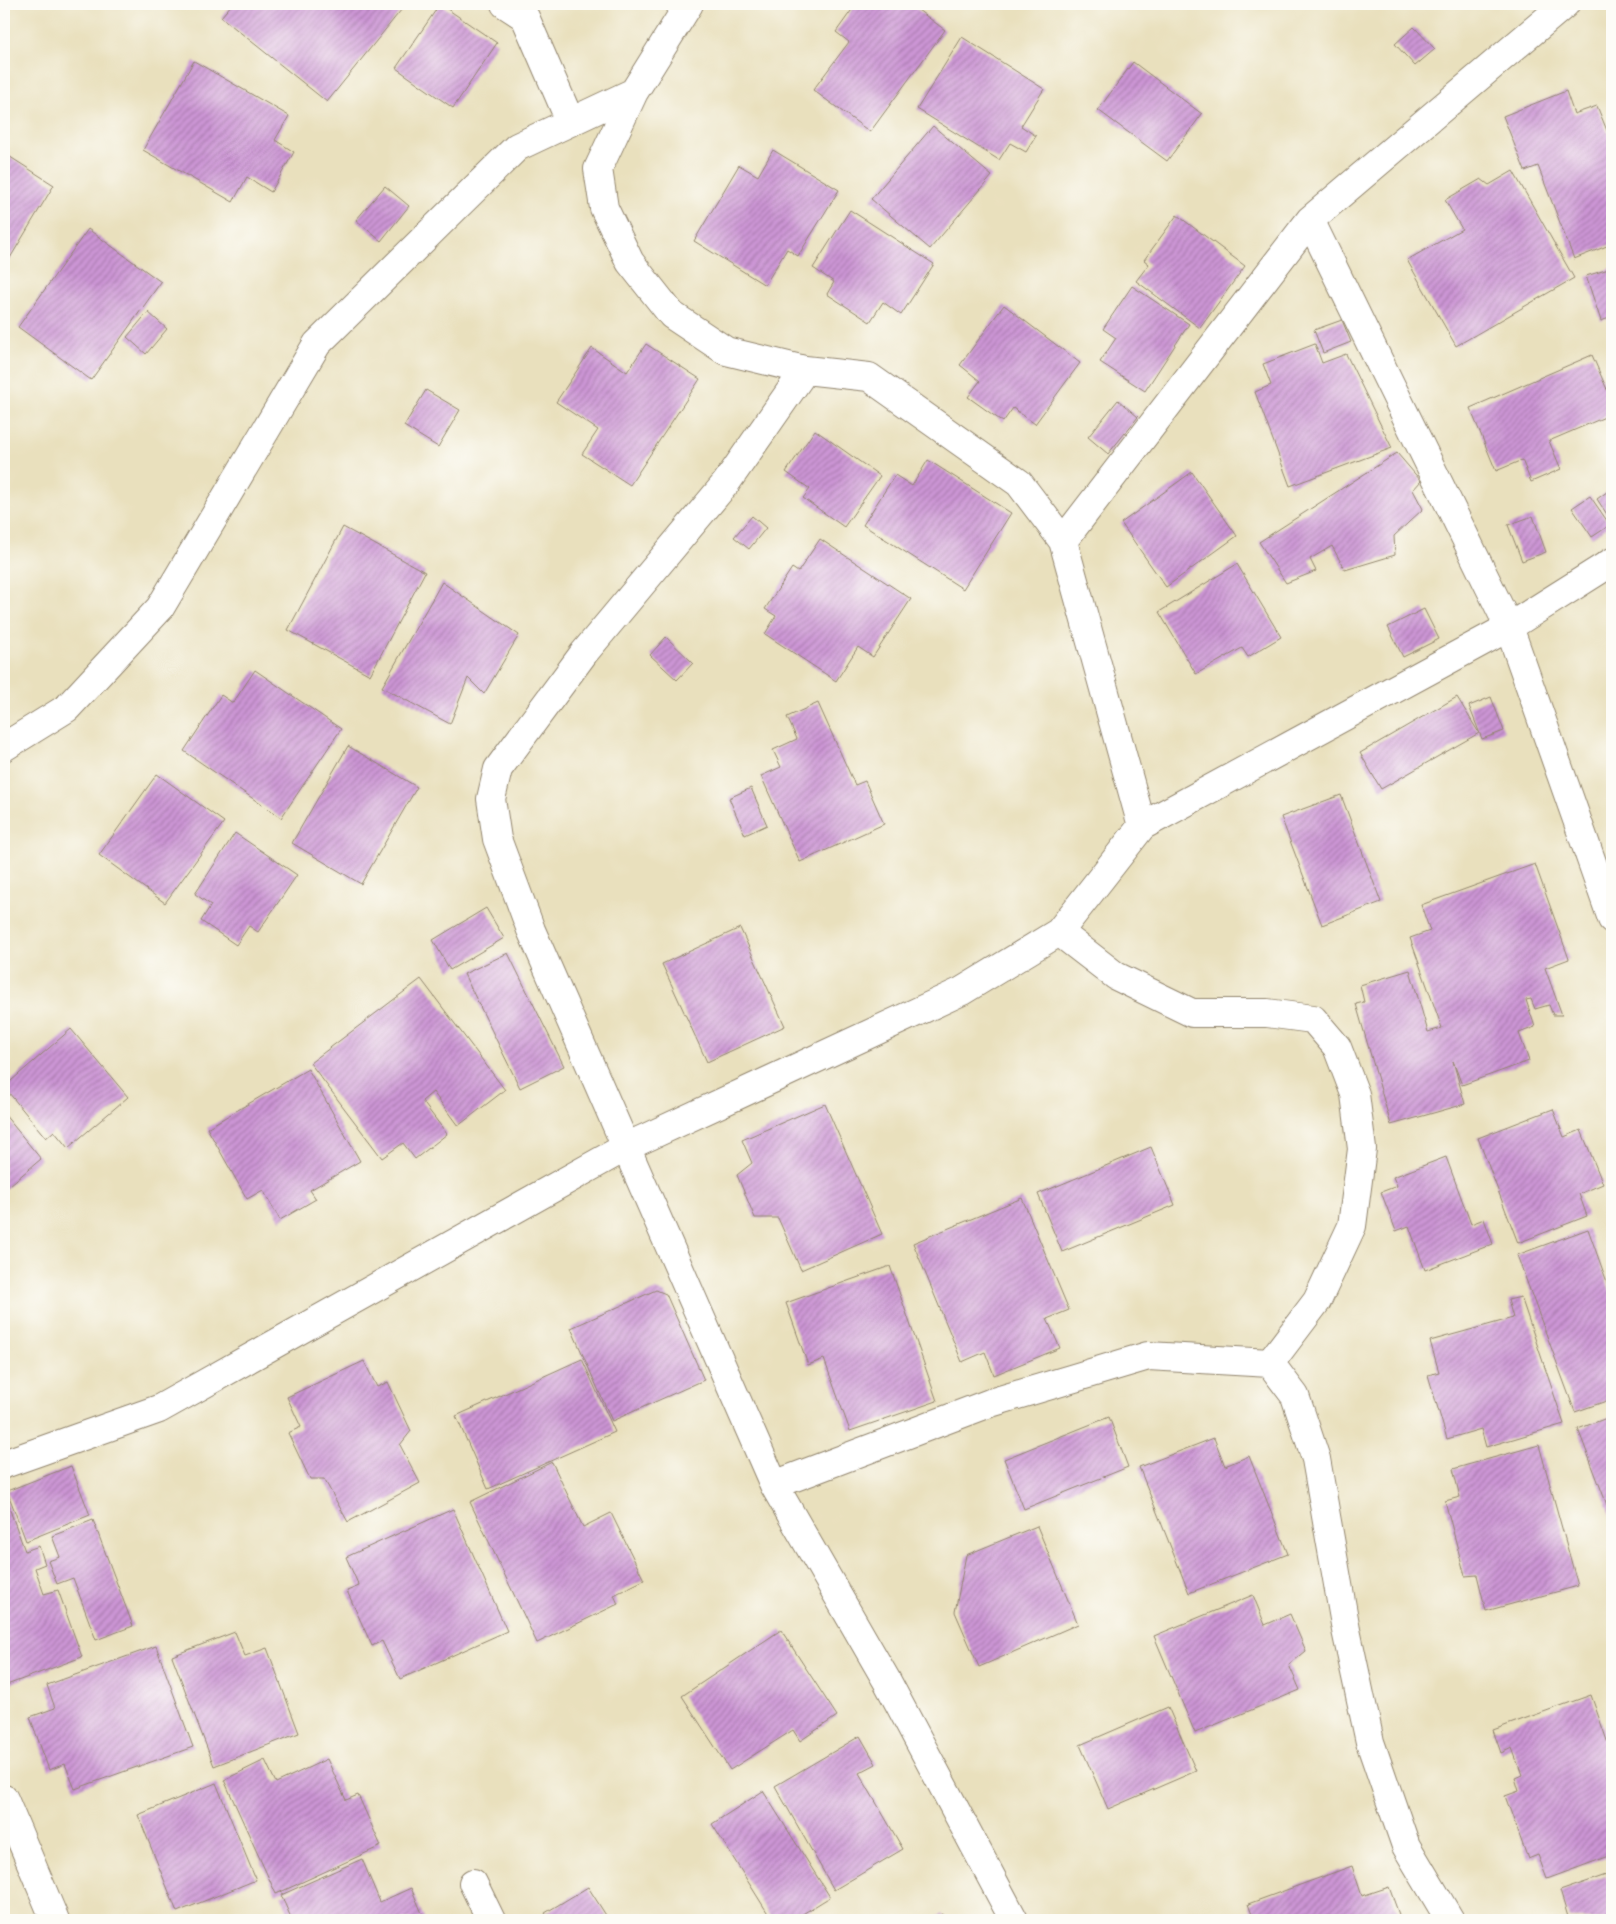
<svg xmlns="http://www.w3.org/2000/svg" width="1616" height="1924" font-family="'Playpen Sans',sans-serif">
<defs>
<pattern id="building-hatch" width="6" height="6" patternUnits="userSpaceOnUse" patternTransform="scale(1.25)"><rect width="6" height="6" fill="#cc95d5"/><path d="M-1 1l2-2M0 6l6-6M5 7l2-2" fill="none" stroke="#a77aac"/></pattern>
</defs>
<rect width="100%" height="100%" fill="#fdfcf7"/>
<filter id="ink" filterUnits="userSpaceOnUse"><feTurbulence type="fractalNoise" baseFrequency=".02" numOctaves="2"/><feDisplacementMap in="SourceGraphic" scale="10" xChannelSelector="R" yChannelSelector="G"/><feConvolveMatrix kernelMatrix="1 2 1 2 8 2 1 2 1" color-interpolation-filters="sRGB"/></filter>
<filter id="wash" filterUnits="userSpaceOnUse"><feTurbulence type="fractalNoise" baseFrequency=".0096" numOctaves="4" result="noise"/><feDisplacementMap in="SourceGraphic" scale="20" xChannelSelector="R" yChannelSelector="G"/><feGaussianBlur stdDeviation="1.12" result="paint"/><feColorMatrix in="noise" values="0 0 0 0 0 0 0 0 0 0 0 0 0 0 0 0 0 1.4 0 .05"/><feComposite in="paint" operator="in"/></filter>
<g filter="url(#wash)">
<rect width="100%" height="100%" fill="#e9e0bd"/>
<g id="blocks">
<path fill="url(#building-hatch)" d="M232 4H406L327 102 221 17Z
M440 4 497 43 453 108 396 68Z
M856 4H866L870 7 872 4H910L945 30 870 132 813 90 849 42 836 32Z
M1414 27 1435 49 1415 66 1395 44Z
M962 37 1044 89 1021 126 1036 136 1026 152 1010 143 999 160 917 109Z
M194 61 289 116 275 140 294 152 271 192 247 177 233 202 143 150Z
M1133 62 1202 114 1167 161 1098 110Z
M1566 91 1574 114 1597 106 1608 133 1612 131V244L1574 259 1538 166 1525 171 1503 116Z
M933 126 992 176 930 249 871 199Z
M773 150 839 190 798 256 787 249 765 285 694 241 739 165 758 176Z
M4 153 54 185 4 268Z
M1513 171 1574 278 1456 346 1407 260 1462 229 1445 200 1481 179 1489 185Z
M385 186 409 206 381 241 356 220Z
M850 210 934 264 901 315 883 302 870 322 827 294 834 282 813 268Z
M1177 215 1245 266 1200 328 1136 281 1149 264 1144 260Z
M88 229 161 282 91 380 18 327Z
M1612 268V317L1601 321 1586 276Z
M1132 286 1189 324 1145 391 1100 362 1116 338 1103 329Z
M1004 305 1080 363 1035 424 1013 408 1003 422 968 397 980 381 960 365Z
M148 312 167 329 146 354 127 337Z
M1342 320 1351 342 1323 353 1314 330Z
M646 344 700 379 630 485 582 454 598 430 556 402 592 348 627 372Z
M1315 344 1322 363 1346 354 1392 448 1290 486 1255 392 1271 385 1263 364Z
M1592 355 1612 401V414L1549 441 1561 469 1531 482 1522 460 1496 471 1470 408Z
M426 390 460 410 438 447 404 426Z
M1118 400 1138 417 1108 454 1088 437Z
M815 430 880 476 844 527 803 498 810 489 786 472Z
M1397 453 1421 481 1413 490 1423 509 1394 536 1395 555 1345 570 1332 546 1310 559 1316 571 1286 583 1259 542Z
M928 460 1011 513 963 589 863 525 895 475 912 486Z
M1192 472 1237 536 1166 587 1121 523Z
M1611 489 1612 491V522L1597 499Z
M1590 496 1610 525 1592 537 1572 508Z
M752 516 766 528 749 549 734 537Z
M1533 516 1546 552 1522 561 1508 525Z
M343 527 425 572 370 675 288 630Z
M820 539 911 599 873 657 858 647 836 681 765 634 776 616 765 609 792 568 798 572Z
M1237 564 1281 637 1248 657 1242 648 1196 674 1159 612Z
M442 582 519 635 484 694 468 678 450 724 382 687Z
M1424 609 1439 639 1403 657 1388 627Z
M666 637 693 663 677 680 650 655Z
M255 670 341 729 281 818 184 751 221 695 233 703Z
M1457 697 1479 733 1381 789 1360 753Z
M1491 697 1504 731 1482 739 1469 706Z
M818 703 855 785 865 781 884 824 800 862 761 776 781 767 773 750 797 739 787 717Z
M348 746 417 787 361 884 292 843Z
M157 774 224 822 165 903 99 855Z
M751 788 767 825 745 835 729 798Z
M1341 795 1381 902 1322 925 1281 817Z
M235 833 297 875 258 932 249 926 236 945 201 921 211 905 195 894Z
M1535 864 1569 959 1545 968 1562 1015H1553L1549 1005 1535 1009 1531 999 1526 1000 1535 1027 1519 1033 1529 1061 1462 1085 1453 1061 1465 1104 1391 1125 1356 1004 1364 1002 1360 985 1410 970 1428 1032 1442 1028 1410 938 1430 931 1421 905Z
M486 908 504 938 450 970 433 940Z
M740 928 785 1026 707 1062 662 964Z
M508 953 564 1066 520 1088 464 974Z
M421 979 505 1090 458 1126 433 1092 422 1101 447 1134 415 1159 403 1143 382 1158 310 1063Z
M71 1029 128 1097 68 1148 54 1131 46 1138 4 1087Z
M308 1069 360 1161 310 1190 316 1199 280 1220 263 1190 247 1199 207 1128Z
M825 1104 882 1234 801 1270 778 1218H755L737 1175 752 1163 742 1140Z
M1553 1109 1564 1137 1581 1130 1603 1184 1579 1194 1587 1216 1518 1243 1478 1138Z
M4 1114 41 1159 4 1190Z
M1151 1147 1175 1205 1062 1252 1038 1194Z
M1446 1157 1471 1224 1484 1219 1493 1244 1425 1270 1409 1226 1396 1231 1381 1192 1397 1186 1393 1177Z
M1022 1198 1069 1310 1047 1319 1060 1348 994 1375 985 1352 962 1362 913 1243Z
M1588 1229 1612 1296V1399L1575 1412 1517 1255Z
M890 1266 937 1401 850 1431 824 1359 808 1365 786 1303Z
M656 1290 666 1294 704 1380 612 1421 571 1328Z
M1521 1297 1564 1424 1486 1447 1481 1429 1447 1439 1428 1375 1439 1372 1430 1341 1513 1318 1508 1300Z
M582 1359 615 1432 488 1489 456 1416Z
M364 1361 377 1387 388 1382 411 1431 400 1445 420 1483 348 1522 324 1479H310L288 1433 301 1427 287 1397Z
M1612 1416V1518L1578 1429Z
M1109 1417 1128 1467 1024 1509 1004 1459Z
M1214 1438 1225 1466 1249 1456 1288 1554 1189 1593 1139 1467Z
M1539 1445 1578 1586 1486 1611 1477 1575 1465 1576 1445 1501 1460 1497 1453 1469Z
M552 1462 583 1527 611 1513 644 1580 614 1595 618 1604 537 1643 470 1502Z
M71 1466 90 1515 26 1541 7 1491Z
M4 1494 25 1551 39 1546 45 1564 35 1568 44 1594 58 1590 82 1657 4 1686Z
M453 1509 507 1631 400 1679 382 1641 372 1646 347 1591 359 1586 346 1557Z
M93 1520 133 1626 96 1640 73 1578 57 1584 48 1561 60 1557 52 1536Z
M1037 1526 1078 1624 979 1667 955 1612 966 1555Z
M1253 1595 1265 1625 1290 1614 1306 1651 1289 1665 1300 1690 1195 1733 1154 1636Z
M781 1630 837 1716 800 1741 793 1730 730 1770 682 1696Z
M235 1632 245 1656 267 1648 299 1733 214 1766 172 1656Z
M156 1646 193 1747 75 1789 65 1764 49 1770 30 1717 55 1708 47 1685Z
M1591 1695 1612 1755V1855L1547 1879 1538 1855 1528 1859 1505 1796 1519 1791 1515 1778 1522 1775 1512 1748 1501 1753 1493 1730Z
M1168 1707 1196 1771 1108 1809 1080 1745Z
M860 1736 876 1764 859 1773 903 1849 834 1890 775 1786Z
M327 1759 346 1800 358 1795 381 1846 276 1894 224 1780 265 1760 276 1783Z
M216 1783 256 1880 177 1912 138 1815Z
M763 1791 830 1897 793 1920H772L712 1824Z
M362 1859 380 1902 411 1888 425 1920H292L281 1895Z
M1352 1866 1362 1896 1389 1887 1401 1920H1254L1248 1904Z
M1606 1875 1612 1895V1899L1608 1901 1612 1920H1569L1560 1891Z
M588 1887 609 1920H549L545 1913Z
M942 1914 946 1920H932Z"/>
</g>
</g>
<g filter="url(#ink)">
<use href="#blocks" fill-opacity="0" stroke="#92856e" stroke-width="1"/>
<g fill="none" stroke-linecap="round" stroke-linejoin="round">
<defs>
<path id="minor" d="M505 4 525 17 570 121
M689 4 634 92 598 169 604 208 630 262 672 315 726 351 805 370 869 377 1019 483 1063 541 1142 826
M1310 220 1509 627 1612 919
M805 370 726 483 584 653 498 769 491 799 497 839 531 930 774 1485 887 1681 1014 1920
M1063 541 1310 220 1565 4
M4 747 67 708 160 608 317 344 517 147 634 92
M1059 932 1116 976 1192 1013H1267L1313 1019 1337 1047 1355 1094 1362 1149 1352 1226 1317 1301 1270 1363
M4 1464 159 1409 626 1147 962 991 1059 932 1142 826 1509 627 1612 562
M774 1485 990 1403 1148 1356 1270 1363 1295 1396 1316 1459 1346 1630 1370 1742 1406 1846 1450 1920
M4 1799 55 1920
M473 1883 491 1920"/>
</defs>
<use href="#minor" stroke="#92856e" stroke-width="30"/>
<use href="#minor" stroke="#fff" stroke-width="28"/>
</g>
</g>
<rect width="1616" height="1924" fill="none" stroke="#fdfcf7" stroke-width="20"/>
</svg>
